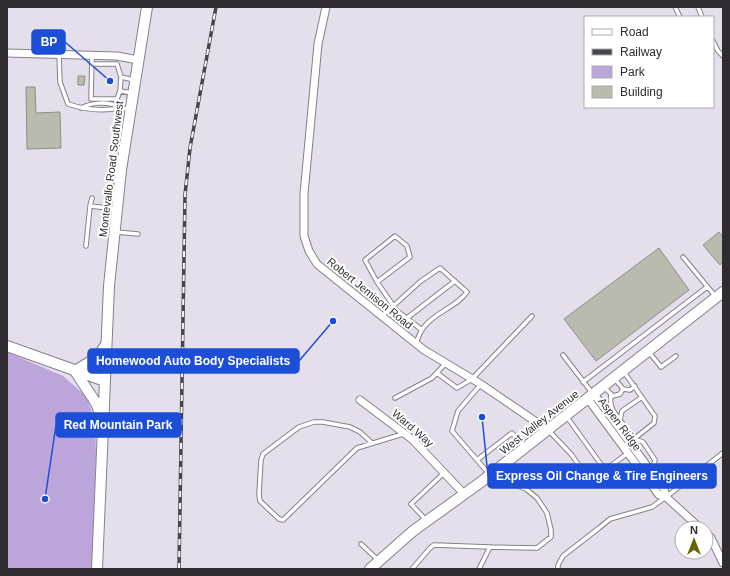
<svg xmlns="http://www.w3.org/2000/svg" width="730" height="576" font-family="Helvetica,sans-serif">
<rect width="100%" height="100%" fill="#e4dfeb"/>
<path fill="#bca5da" d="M7 352 63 376 87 397 95 422 96 453 92 569H7Z"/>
<path fill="#babbaf" stroke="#8e8f84" d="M78 76H85L84 85H78Z
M26 87H35L36 113 60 112 61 148 27 149Z
M719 232 723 237V262L720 265 703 245Z
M659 248 689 290 596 361 564 319Z"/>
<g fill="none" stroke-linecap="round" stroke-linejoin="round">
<defs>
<path id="lane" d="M675 7 680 17
M698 7 702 17
M713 41 718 51 723 56
M59 54 60 82 68 104C83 109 98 111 113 109 119 109 123 108 129 109
M92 55 91 99H117L120 91 133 93
M92 64H117L121 77 120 91
M121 77 134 80
M81 108C92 102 109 101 121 108
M90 206 117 209
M116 232 138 234
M86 246 90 206 92 198
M683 257 716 297
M377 282 365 260 395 236 407 246 410 257 377 282 397 311 422 330
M382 316 421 281 440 268 467 292C457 307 435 312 424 327 420 331 418 338 416 344
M407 318 455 281
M649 352 661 367 676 356
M563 355 593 394
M624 372 655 416 654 423 634 439
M437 373 457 388 472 379 532 316
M583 382 707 287
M604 387 613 396 620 394 623 389 615 379
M623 389 630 390 635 386
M611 395C609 406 613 411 620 420
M395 398 432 378 446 363
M567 417 605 470
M620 420 622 411 642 397
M616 424 620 420 634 439 623 447
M549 431 571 454 590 481 628 453
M634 439 643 442 655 460 654 464 648 468
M372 443 360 432 350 427 323 422H314L299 427 263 454 261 460 259 494 260 501 279 519 283 520 357 448 403 434
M477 460 512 433 525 447
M426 520 411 504 444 473
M361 544 378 560
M412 569 430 548 434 545 490 547
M479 569 490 547 537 548 551 537V530L547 513 537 498 526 489 490 475 452 431 458 411 481 384
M558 569V565L563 556 599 528 610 519 652 507 666 497 723 453"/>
<path id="street" d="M326 7 318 44 304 194V236L309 251 317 264 424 350 479 383 548 430
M7 53 117 56 138 60
M594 394 664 489 666 497
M588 399 659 495 666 497 700 528
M360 400 413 440 465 495
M706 533 711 538 723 563"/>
<path id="secondary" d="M7 346 105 381
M101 416 96 403 75 371 98 357 106 344
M97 569 109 286 121 170 147 7
M370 569 413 531 481 482 723 292"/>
</defs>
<use href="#lane" stroke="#85818c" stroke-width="5.5"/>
<use href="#street" stroke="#85818c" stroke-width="9"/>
<use href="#secondary" stroke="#85818c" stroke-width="12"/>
<use href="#lane" stroke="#fff" stroke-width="3.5"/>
<use href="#street" stroke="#fff" stroke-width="7"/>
<use href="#secondary" stroke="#fff" stroke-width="10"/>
<defs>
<path id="rail" d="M179 569 185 195 190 148 216 7"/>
</defs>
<use href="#rail" stroke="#48454b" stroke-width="3.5"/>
<use href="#rail" stroke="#fff" stroke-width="2" stroke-dasharray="6" stroke-linecap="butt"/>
</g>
<g text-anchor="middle" stroke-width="4" stroke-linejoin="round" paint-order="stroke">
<g font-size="11" fill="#2e2c31" stroke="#fff">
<text transform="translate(111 169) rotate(-83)" y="4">Montevallo Road Southwest</text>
<text transform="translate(370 293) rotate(39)" y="4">Robert Jemison Road</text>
<text transform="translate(539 422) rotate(-38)" y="4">West Valley Avenue</text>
<text transform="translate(620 424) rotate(53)" y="4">Aspen Ridge</text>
<text transform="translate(413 428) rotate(41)" y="4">Ward Way</text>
</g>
</g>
<path fill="none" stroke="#1d4ed8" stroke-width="1.5" d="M110 81L65 42M333 321L299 361M45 499L56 425M482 417L488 476"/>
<g fill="#1d4ed8" stroke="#fff" stroke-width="1.5">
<circle cx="110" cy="81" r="4"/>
<circle cx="333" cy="321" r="4"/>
<circle cx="45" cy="499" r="4"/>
<circle cx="482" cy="417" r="4"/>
</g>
<g fill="#1d4ed8" stroke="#1d4ed8" stroke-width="1.5">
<rect x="32" y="30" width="33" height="24" rx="4"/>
<rect x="88" y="349" width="211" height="24" rx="4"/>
<rect x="56" y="413" width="125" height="24" rx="4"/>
<rect x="488" y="464" width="228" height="24" rx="4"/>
</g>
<g font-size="12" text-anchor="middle" font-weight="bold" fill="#fff">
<text x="49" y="46">BP</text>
<text x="193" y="365">Homewood Auto Body Specialists</text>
<text x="118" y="429">Red Mountain Park</text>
<text x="602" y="480">Express Oil Change &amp; Tire Engineers</text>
</g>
<rect width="730" height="576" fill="none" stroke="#2e2c31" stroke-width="16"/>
<rect x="584" y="16" width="130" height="92" fill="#ffffff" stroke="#ababad"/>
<rect x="592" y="29" width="20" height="6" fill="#ffffff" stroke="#ababad"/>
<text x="620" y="36" font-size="12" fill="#2e2c31">Road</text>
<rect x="592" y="49" width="20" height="6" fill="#48454b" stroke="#ababad"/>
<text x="620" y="56" font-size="12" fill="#2e2c31">Railway</text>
<rect x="592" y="66" width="20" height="12" fill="#bca5da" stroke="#ababad"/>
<text x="620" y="76" font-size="12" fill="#2e2c31">Park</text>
<rect x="592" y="86" width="20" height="12" fill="#babbaf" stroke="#ababad"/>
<text x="620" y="96" font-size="12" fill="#2e2c31">Building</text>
<g transform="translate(694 540)"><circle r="19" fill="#ffffff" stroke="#ababad"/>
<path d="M0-3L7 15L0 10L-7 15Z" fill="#636601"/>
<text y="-6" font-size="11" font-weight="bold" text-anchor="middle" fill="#2e2c31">N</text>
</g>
</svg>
